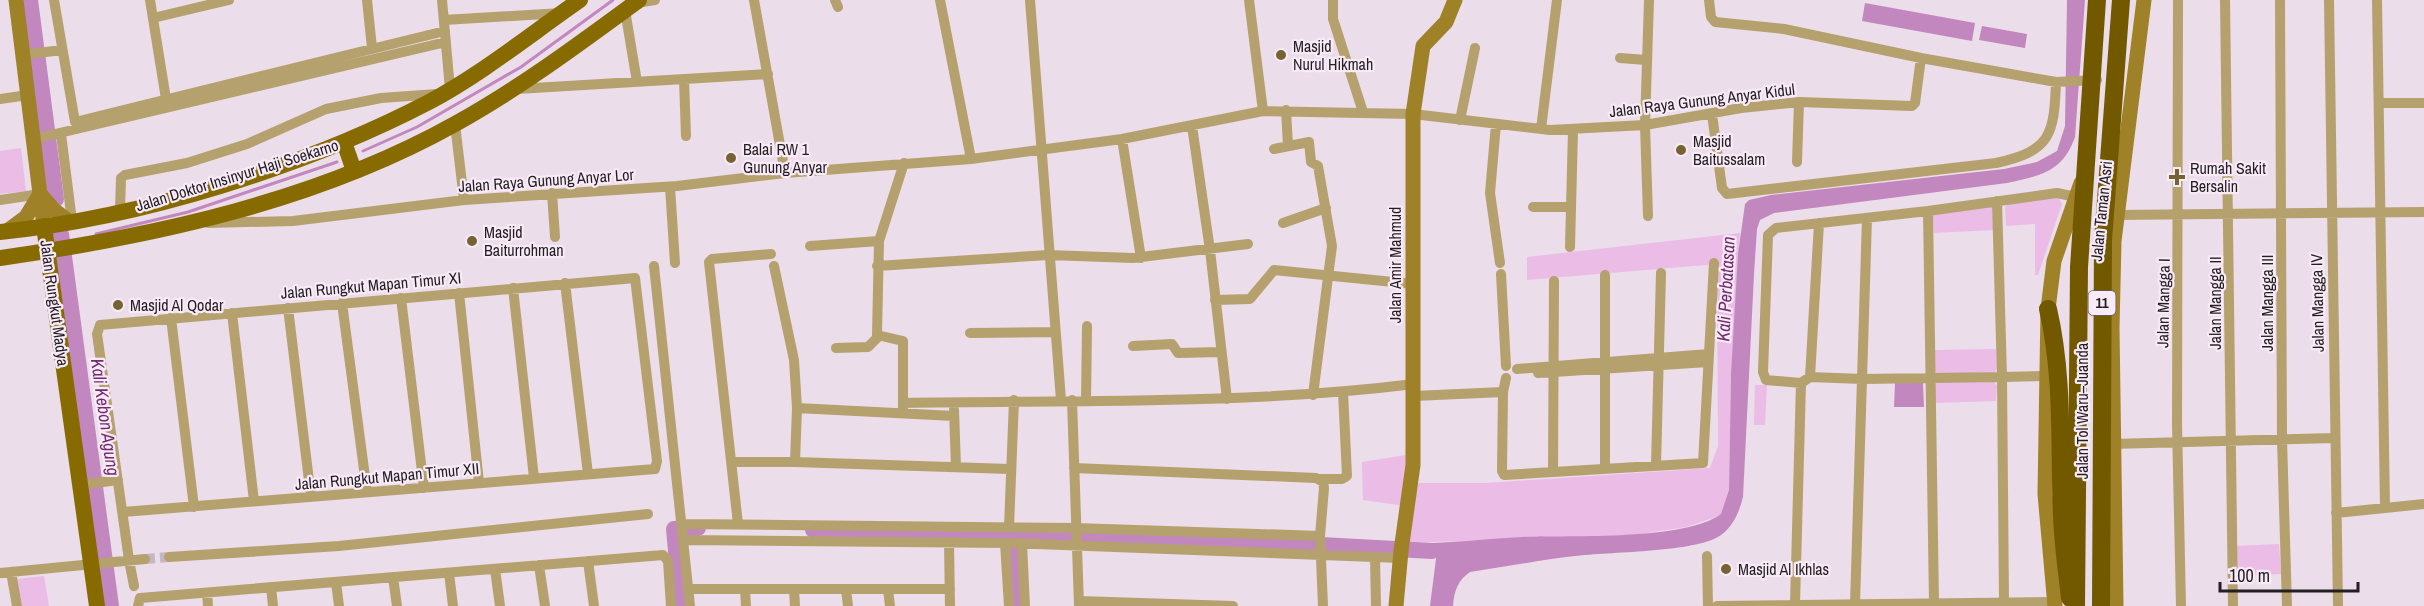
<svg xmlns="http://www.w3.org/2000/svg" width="2424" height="606" font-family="'Archivo Narrow',sans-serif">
<rect width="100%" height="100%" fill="#ebdde9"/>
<path fill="#eabce6" d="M21 148 26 191 0 194V151Z
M2058 197 2062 204 2038 275H2035V224L2006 226 2005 207 2010 203Z
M1993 205 1994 230 1934 233 1932 214Z
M1740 233 1731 373 1729 490 1724 511 1719 516 1686 527 1633 535 1405 543 1414 483H1486L1710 468 1718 446 1717 264 1527 280V257Z
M1996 349 1997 368 1995 372 1937 374 1934 369V350Z
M1993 380 1997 386 1996 401 1935 403 1934 384 1938 381Z
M1755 385H1767L1765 425H1754Z
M1412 454 1405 506 1363 500 1362 462Z
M2279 544 2281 574 2237 576 2236 546Z
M44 576 49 606H22L17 579Z"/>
<path fill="#c387bf" d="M2067 0H2085L2075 137C2062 173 2041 175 2007 183L1774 213 1760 220 1757 229 1754 274 1743 497C1739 513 1732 530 1716 538 1689 552 1609 552 1575 556 1540 560 1505 567 1470 572 1458 580 1454 591 1453 606H1430L1437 551 1411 550V544C1448 543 1485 539 1522 537 1568 535 1685 541 1721 514L1729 490 1731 373 1738 254 1745 204 1749 200 1771 195 2004 169 2037 162 2057 151 2065 126Z
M1865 3 1975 23 1972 41 1862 21Z
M1982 26 2027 34 2025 48 1979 40Z
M1895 383H1923L1924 407H1894Z"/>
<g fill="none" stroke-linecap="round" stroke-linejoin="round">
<path stroke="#c387bf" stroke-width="3" d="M363 151 417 127 521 67 613 0
M96 234 188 212 337 162"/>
<path stroke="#c387bf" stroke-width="16" d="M30 0 56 199
M61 234 111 606
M813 530 1175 537 1432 551
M1014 534 1018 606
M681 606 674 529 698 528"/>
<path stroke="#c3b7c1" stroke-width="10" stroke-dasharray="10 5" stroke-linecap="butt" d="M145 559 169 557"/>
<path stroke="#b5a16d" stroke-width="10" d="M54 0 75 122 445 31
M150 0 166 99
M367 0 372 48
M442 0 450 89
M754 0 785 173
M835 0 838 7
M940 0 971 159
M1030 0 1061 400
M1249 0 1263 111
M1333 0V19L1363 112
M1709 0 1711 17 1715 22 1784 29 1921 58 2056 82 2097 80
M2178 0 2177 424 2181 606
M2225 0 2233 606
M2280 0 2282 440 2287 606
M2329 0 2338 606
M2377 0 2385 508
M636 3 655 0
M625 10 637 82
M153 18 229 0
M444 20 562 13
M22 55 62 50
M1620 58 1646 60
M684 79 686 136
M517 89 768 74
M0 99 28 95
M2379 103H2424
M1286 110 1288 146
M1712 114 1722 188 1727 194 1996 163C2051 151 2054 135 2056 82
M1460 120 1475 48
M455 124 464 200
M1496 124 1490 193 1500 263
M1192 126 1210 250 1227 399
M1541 129 1557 0
M61 134 72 221
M34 139 446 42
M1122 139 1141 258
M1274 149 1309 142 1311 162 1318 166 1332 246 1313 395
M1797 162 1799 102
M670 187 675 263
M552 193 555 237
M0 200 40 194
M1997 201 2002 377 2045 376
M1533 207H1570
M120 211 121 178 125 175 187 163 247 144 326 109 381 98 437 94
M1928 211 1934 603
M2117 215 2424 212
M1648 216 1645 125 1649 0
M208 223 293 221 464 200 677 186 785 173 971 159 1122 139 1263 111 1413 114 1550 130 1645 125 1741 108 1799 102 1912 106 1915 103 1921 58
M1283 223 1326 208
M810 246 879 241
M1570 247 1573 130
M654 266 690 606
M774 266 794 360 797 408 795 462
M877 266 1048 255 1133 258 1248 244
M1501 274 1506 366
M1605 275V469
M565 283 588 474
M513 288 534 478
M459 293 479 483
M401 298 424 488
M1215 300 1250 299C1258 289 1266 280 1274 270L1413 284
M342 303 367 492
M288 308 311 497
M232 313 254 501
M171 318 194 507
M970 333 1055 332
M1133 346 1172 344 1178 353 1221 352
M836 348 868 347 879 336
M1517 369 1709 354
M1538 373 1708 362
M1810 377 1819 223
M1506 378 1503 392 1502 471 1504 475 1703 463 1714 263
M1414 396 1503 392
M1072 400 1079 606
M1086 401 1087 326
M903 403C1074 400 1244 405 1414 384
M797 408 954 416
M954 410 956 467
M903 412V341L877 335 879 241 904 163
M2112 444 2335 438
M733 462H795L1010 469
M1656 465 1661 273
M1553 472 1554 281
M1320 479H1342L1347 476 1343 392
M80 485 118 480
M123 512 655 469 657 461 635 278 100 325 97 334 129 560 134 586
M2336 513 2424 504
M683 524 1075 528 1320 536 1324 488 1323 482 1316 478 1074 468
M738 524 709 262 712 259 771 254
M1009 527 1014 400
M1320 536 1323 606
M685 540 1009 543 1400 558
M949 542 950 606
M1005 543 1009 606
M1022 544 1025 606
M1707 556 1708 606
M169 557 339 546 648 514
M1375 557 1376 606
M588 561 594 606
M539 565 545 606
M495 569 500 606
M11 572 17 606
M0 573 145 559
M449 573 453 606
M393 577 397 606
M336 582 339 606
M271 587 273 606
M688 589H950
M745 589 746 606
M794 589 795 606
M846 589 848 606
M888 589 890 606
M207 593 208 606
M1079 601 1233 606
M2004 602 2002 377 1862 379 1810 377 1801 383 1766 380 1763 372 1768 235 1776 228 1928 211 2057 193 2076 197
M1795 604 1801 383
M1855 604 1867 218
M138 606 140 598 663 555 668 561 671 606
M1717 606 2054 602"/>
<path stroke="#9f8127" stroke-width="15" d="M16 0 44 226
M40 194 54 210 70 222
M7 231 26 217 40 194
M1396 606 1401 551 1413 465V114L1423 46 1446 22 1455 0
M2055 606 2045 494 2048 309 2054 261 2081 183
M2116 606 2112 328 2114 241 2144 0"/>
<path stroke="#886b00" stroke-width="16" d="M344 142 354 171
M44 226 97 606
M0 232C140 218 304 167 429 102 483 73 531 34 580 0
M0 258C155 236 317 201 455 124 520 88 579 44 639 0"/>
<path stroke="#725900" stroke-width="18" d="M2048 309C2064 378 2059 446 2062 516 2063 543 2067 571 2070 598"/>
<path stroke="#725900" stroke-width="18" d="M2076 606 2079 267 2097 0
M2101 606 2103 240 2121 0"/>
</g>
<g fill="#756331" stroke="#f8eaf6" stroke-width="2">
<circle cx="1281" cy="55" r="6"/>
<circle cx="1681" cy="150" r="6"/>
<circle cx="731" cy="158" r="6"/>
<path d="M2174 168h6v6h6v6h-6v6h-6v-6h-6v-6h6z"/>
<circle cx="472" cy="241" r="6"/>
<circle cx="118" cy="305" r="6"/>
<circle cx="1726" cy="569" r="6"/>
</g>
<g text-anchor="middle" stroke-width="4.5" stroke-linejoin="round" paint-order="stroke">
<rect fill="#f8eaf6" stroke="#635b62" stroke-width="1.5" x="2088.5" y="291" width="27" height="24" rx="4.5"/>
<g font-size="15" font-weight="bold" fill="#231e22">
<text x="2102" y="308">11</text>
</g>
<g font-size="16" fill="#231e22" stroke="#f8eaf6" text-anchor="start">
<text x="1293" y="52">Masjid<tspan x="1293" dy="18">Nurul Hikmah</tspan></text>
<text x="1693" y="147">Masjid<tspan x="1693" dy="18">Baitussalam</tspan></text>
<text x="743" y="155">Balai RW 1<tspan x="743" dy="18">Gunung Anyar</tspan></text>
<text x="2190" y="174">Rumah Sakit<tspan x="2190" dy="18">Bersalin</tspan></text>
<text x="484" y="238">Masjid<tspan x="484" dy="18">Baiturrohman</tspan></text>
<text x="130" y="311">Masjid Al Qodar</text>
<text x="1738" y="575">Masjid Al Ikhlas</text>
</g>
<g font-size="16" fill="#231e22" stroke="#f8eaf6">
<text transform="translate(1702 100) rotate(-7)" y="6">Jalan Raya Gunung Anyar Kidul</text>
<text transform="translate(237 175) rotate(-17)" y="6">Jalan Doktor Insinyur Haji Soekarno</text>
<text transform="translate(546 180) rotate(-4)" y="6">Jalan Raya Gunung Anyar Lor</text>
<text transform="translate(2101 211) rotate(-84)" y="6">Jalan Taman Asri</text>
<text transform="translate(1395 265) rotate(-90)" y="6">Jalan Amir Mahmud</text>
<text transform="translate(371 285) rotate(-5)" y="6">Jalan Rungkut Mapan Timur XI</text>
<text transform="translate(55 303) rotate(82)" y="6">Jalan Rungkut Madya</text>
<text transform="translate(2163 303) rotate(-89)" y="6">Jalan Mangga I</text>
<text transform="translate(2215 303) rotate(-90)" y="6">Jalan Mangga II</text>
<text transform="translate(2267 303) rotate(-90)" y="6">Jalan Mangga III</text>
<text transform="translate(2317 303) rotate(-91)" y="6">Jalan Mangga IV</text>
<text transform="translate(2082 411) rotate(-90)" y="6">Jalan Tol Waru–Juanda</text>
<text transform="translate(387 476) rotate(-5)" y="6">Jalan Rungkut Mapan Timur XII</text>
</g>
<g font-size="18" font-style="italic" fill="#732c70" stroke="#f8eaf6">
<text transform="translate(1726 289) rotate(-87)" y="6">Kali Perbatasan</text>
<text transform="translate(105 417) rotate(82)" y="6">Kali Kebon Agung</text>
</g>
</g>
<path d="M2220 582v9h138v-9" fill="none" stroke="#231e22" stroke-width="3"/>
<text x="2229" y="582" font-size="18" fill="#231e22" stroke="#f8eaf6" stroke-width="4.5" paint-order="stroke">100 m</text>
</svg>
